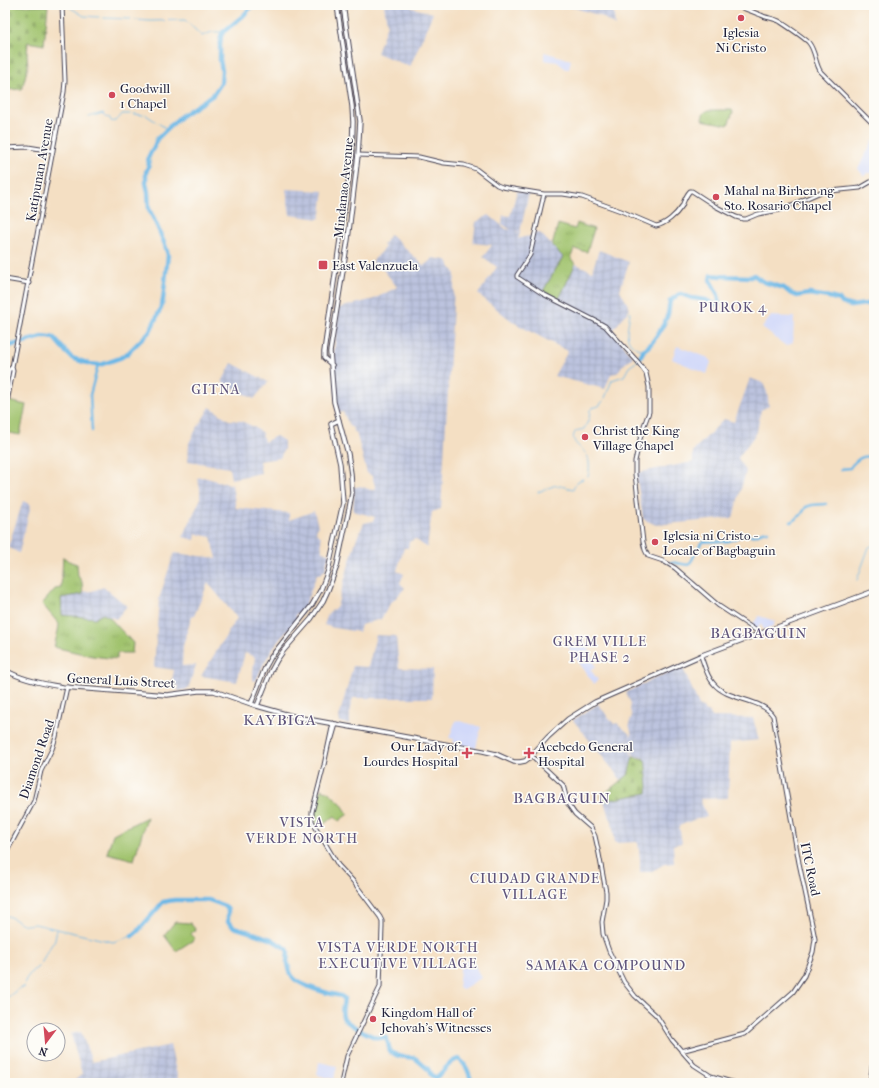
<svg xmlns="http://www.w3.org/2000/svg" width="879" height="1088" font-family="'IM FELL French Canon',serif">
<defs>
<pattern id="industrial-grid" width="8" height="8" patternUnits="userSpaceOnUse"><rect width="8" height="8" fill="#bcc3de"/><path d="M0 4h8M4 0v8" fill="none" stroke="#a1a7bf"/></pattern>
<pattern id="grass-tufts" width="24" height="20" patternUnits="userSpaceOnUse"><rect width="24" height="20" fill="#a0c36d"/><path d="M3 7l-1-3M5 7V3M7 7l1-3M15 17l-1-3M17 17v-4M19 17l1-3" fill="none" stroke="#8aa75f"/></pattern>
<pattern id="cemetery-stones" width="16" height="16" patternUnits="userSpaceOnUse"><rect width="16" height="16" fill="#a0c36d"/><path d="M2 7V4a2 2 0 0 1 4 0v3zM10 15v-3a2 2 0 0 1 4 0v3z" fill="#8aa75f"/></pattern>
</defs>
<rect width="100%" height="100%" fill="#fdfcf7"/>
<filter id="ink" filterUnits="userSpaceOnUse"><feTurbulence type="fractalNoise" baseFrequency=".025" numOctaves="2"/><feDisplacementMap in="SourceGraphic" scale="8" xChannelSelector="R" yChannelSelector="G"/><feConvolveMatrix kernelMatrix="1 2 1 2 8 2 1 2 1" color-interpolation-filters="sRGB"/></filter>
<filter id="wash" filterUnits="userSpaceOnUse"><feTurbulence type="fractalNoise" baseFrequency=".012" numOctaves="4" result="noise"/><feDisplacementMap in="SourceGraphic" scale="16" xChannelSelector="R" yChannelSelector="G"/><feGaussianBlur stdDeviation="0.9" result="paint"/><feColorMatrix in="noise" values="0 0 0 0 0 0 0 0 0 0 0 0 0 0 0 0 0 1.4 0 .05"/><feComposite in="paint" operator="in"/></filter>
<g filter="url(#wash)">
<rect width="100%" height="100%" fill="#f4dfc3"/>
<path fill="#d2d9f9" d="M544 52 571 60 569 69H566L557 62 544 60Z
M873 140 874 141V170L873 173H868L864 176 858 169Z
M771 316 794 317 793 343 786 346 762 328Z
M677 346 709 358 711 362 707 374 672 359Z
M759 616 775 621 773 626 764 630 761 624 756 630 751 626Z
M583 637 596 668 590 669 598 680 594 684 568 647Z
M456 720 481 727 476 748 453 743 454 739 449 738Z
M472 959 481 978 463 989 458 988 461 961H466Z
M319 1062 337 1066 334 1079 317 1075Z"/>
<path fill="url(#industrial-grid)" d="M384 5H408L413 8 433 13 410 67 377 53 387 24Z
M558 5H613L615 26 601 16 575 8 565 6V7H562Z
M286 189 324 191 321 214 319 219 290 215Z
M517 191 529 193 520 232 514 231 520 233 518 239 524 237 532 236 536 233H540L563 257 544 291 559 299 576 264 592 271 599 250 629 262 620 290 630 309 613 330 624 346 633 357 622 366 617 373 611 374 605 389 554 376 568 351 556 345 518 325 508 318 478 294 497 267 483 257 492 245 473 243 476 222 489 215 506 229 511 230 502 224 503 215 510 216Z
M390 234 424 266 433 258 446 260 455 273 441 509 432 512 427 548 415 539 409 542 408 548H404L397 571 404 574 400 583 405 588 390 604 381 619 361 625 359 632 334 628 324 625 328 614 337 606 356 540 364 523 373 521 375 517 353 511 354 494 353 487H357L360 486 371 490 376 489 372 476 367 473 356 432H354L352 427H350L343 412 339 413 336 401 334 370V352L339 308 374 299 397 287 382 268 372 262 385 247 383 245Z
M232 363 268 382 254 399 222 382Z
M750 378 763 383 767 392 769 406 761 410 757 432 738 458 746 471 733 518 656 525 643 519 636 473 693 462V451L724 419 734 422Z
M210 407 229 420 241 421 254 427 262 433 264 442 276 436 284 441V449L280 458 259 461 261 473 231 479 229 468 188 461 189 443 194 433Z
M203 477 232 485 236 508 289 513V520L314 511 318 526 316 532 321 537 322 552 329 553 325 571H323L321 575 317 574 302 614 301 615 297 613 295 616 298 619 280 639 272 650 264 663 256 681H253V671L255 657 245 653 237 682 201 676 237 618 208 583 194 616H192L183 646 182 666 196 665 188 689 178 691V686L171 685 174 670 154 667 159 599 174 553 217 558 211 537 196 534 195 540 183 537 200 500V488L197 478Z
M23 501 31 505 19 553 8 547Z
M104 587 127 606 116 619 103 614 95 618 62 615 61 598 83 594V592L92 591Z
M376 635 396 636 399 668 433 669 432 698H353L350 708V725L340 722 339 717 353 666 368 667Z
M682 666 700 707 703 708 705 712 709 711 712 717 753 718 759 740 730 743 728 798 700 799 707 817 698 818 679 826 682 843 673 845 674 863 664 864 651 872H640V859L638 842 615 843 612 821 608 814 604 801 647 793 648 786 644 759V758L634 756 632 751 624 745 631 736 623 744 631 752 633 757 628 775 622 781 573 720 598 704 614 724 617 723 632 736 629 724 632 716 630 710 631 704 626 692Z
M81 1032 92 1062 170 1045 179 1083H72L82 1074 71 1034Z"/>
<path fill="url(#grass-tufts)" stroke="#617254" d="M577 223 594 229 587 252 574 249 571 257 575 265 559 299 543 291 563 257 552 246 558 224 575 229Z
M63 557 71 562 77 564 78 576 82 582 83 594 61 598 62 615 95 618 103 614 108 616 133 643 132 653H117V659L92 656 54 647 58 631 59 624 42 604 55 589 61 588Z"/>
<path fill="url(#cemetery-stones)" stroke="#617254" d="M5 5 48 6 44 45 28 42 27 54 28 66 22 89 5 90Z
M633 757 645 759 648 786 647 793 604 801 601 796 628 775Z"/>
<path fill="#a0c36d" stroke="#617254" d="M709 110H732L733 112 728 125 702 120C703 114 704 112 709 110Z
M8 401 26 405 20 435 5 432V417Z
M321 789 327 791 341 803 348 814 339 821 335 816 318 828C310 815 317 802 321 789Z
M147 817 134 860 107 853 113 834Z
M175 922 190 923 196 930 190 934 195 939 176 951 164 935Z"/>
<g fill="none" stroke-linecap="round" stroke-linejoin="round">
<path stroke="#6db8e6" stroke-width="1" d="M66 5 84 16 99 17
M103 18 131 19
M135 20 150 21 185 20 202 36 212 32H223
M134 114 143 115
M146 115 155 121
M89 117 103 113 106 116 109 117 111 121C116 123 119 118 122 114H131
M158 123 167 129
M630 312C629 326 620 344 641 349
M605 398 612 380 624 376 629 367 636 362
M588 476C590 471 590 459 586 454 581 447 568 441 576 431L584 429 589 419 590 410 592 408 599 406 603 401
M538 492 556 485 573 489 578 481 583 479
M857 580 869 547 874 545
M5 916H8L25 925 35 924 113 942 132 936
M5 997H8L17 990 24 987 26 979 32 971 37 968 40 964 42 962 46 953 55 940 57 929"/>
<path stroke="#6db8e6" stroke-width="2.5" d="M92 431 90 395 98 365
M841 469 850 468C852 464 859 458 863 457 866 456 870 457 874 455
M791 522 801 515 806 507 812 505 826 504
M671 562 688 565C695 559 695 548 703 542 706 541 723 542 728 541 734 540 738 537 743 535 747 534 751 536 756 535 760 533 763 531 768 531"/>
<path stroke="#6db8e6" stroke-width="4.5" d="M5 347 42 337H50L54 338 66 352 72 358 90 364 100 365 120 358 128 353 150 331 161 308 163 300 168 255 165 245 157 226 149 209 148 192 146 183V172L149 165 148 158 152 150 154 147 157 139 167 129 181 116 213 95 221 83 222 71 220 60V45L221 36 223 32 243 16 253 5
M643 350C652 347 665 323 668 314 669 310 669 305 670 301L678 295 681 294 691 298 706 300 716 305 719 303 718 295 710 280 711 275 721 276 751 277 754 275 759 279 764 282 784 288 790 293 797 296 809 294 829 297 840 300 842 303 851 306 873 303 874 306
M639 359 644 350
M132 936 138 931 163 902 174 900H209L225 906 228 910V922L234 927 271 939 287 949 288 951 287 962
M288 964C289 968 290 973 292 976 298 986 330 994 341 996L344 998C344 1004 341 1010 343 1017 345 1023 372 1037 379 1038 381 1038 384 1037 386 1037L388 1043 390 1052 399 1056 415 1058 428 1069 431 1075 435 1078C444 1073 449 1060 459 1059 467 1065 469 1074 472 1083"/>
</g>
</g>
<g filter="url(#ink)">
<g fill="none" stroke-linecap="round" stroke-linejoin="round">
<defs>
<path id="secondary" d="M731 5C743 7 750 11 761 15 766 18 773 18 779 21 785 25 805 38 809 43 816 52 815 64 821 72L874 125
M5 148 28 147 53 151
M358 155 419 157 444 163 464 165 476 169 497 185 502 187 544 194H563L582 197 621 211 656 226C666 224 676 215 682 206 684 201 686 195 690 191H692L715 206 736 217 743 219H746L758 214 780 210 821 192 860 188 874 180
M544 194 530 255 517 275V277L543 294 596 321 605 326 638 362 646 373 649 387V412L642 431 635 461V474L643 542 645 550 648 556 663 561 675 568 719 606 760 633
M5 279 29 283
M5 393 9 370 12 367
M5 413 13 371 12 367 64 92 65 81 62 5
M333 723 324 765 312 812V821L338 865 353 881 380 917 382 921V927L380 987 347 1056 341 1083
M330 741 332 738 336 724
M532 756 563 785 568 804 575 814 591 828 595 836 599 854 606 892V899L602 922 603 934 609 951 624 982 635 996 657 1016 672 1040 694 1065 711 1076 735 1083
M5 855 34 801 41 771 52 749 56 737 67 687
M681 1051 745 1034 793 992 804 976 813 952 815 939 813 929 799 863 773 716C762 698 728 701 714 684 707 677 704 665 701 656
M870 1083 874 1053"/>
<path id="primary" d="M332 365 324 358V352L352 156 353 122 352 106 337 5
M5 670C22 680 43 684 63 687L167 695 198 691H214L257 706 296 717 483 751 496 754 514 762H520L525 761 529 758 548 737 568 719 595 702 702 655 791 622 874 591
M251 704 265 668 271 657 312 605 321 589 328 571 343 503 340 464 331 424 339 420
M257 706 271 671 277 660 284 650 311 619 323 601 328 590 337 566 349 509 352 493 351 474 348 454 334 402 330 352 348 239 358 155 360 121 343 5"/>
</defs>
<use href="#secondary" stroke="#423e4f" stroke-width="5"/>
<use href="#primary" stroke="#423e4f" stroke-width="5.5"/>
<use href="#secondary" stroke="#fff" stroke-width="3"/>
<use href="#primary" stroke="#fff" stroke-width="3.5"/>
</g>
</g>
<g fill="#d1495b" stroke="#fdfcf7" stroke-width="1.5">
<circle cx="741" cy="18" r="4"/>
<circle cx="112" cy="95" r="4"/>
<circle cx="716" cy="197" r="4"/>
<rect x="318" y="260" width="10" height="10" rx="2"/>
<circle cx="585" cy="437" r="4"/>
<circle cx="655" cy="542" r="4"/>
<path d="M465 747h4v4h4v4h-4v4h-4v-4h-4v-4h4z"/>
<path d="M527 747h4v4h4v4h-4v4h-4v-4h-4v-4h4z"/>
<circle cx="373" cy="1019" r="4"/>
</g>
<g text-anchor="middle" stroke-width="3" stroke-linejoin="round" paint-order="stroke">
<g font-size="13" fill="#22223b" stroke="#fdfcf7" text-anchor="start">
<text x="741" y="37" text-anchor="middle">Iglesia<tspan x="741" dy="15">Ni Cristo</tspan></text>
<text x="120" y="93">Goodwill<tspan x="120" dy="15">1 Chapel</tspan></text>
<text x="724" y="195">Mahal na Birhen ng<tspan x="724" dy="15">Sto. Rosario Chapel</tspan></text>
<text x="332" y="270">East Valenzuela</text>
<text x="593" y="435">Christ the King<tspan x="593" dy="15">Village Chapel</tspan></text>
<text x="663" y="540">Iglesia ni Cristo -<tspan x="663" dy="15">Locale of Bagbaguin</tspan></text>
<text x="458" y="751" text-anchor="end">Our Lady of<tspan x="458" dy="15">Lourdes Hospital</tspan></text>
<text x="538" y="751">Acebedo General<tspan x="538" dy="15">Hospital</tspan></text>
<text x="381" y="1017">Kingdom Hall of<tspan x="381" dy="15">Jehovah's Witnesses</tspan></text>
</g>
<g font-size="13" fill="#22223b" stroke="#fdfcf7">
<text transform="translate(39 170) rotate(-80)" y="5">Katipunan Avenue</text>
<text transform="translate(343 188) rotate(-84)" y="5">Mindanao Avenue</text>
<text transform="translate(121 680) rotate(3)" y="5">General Luis Street</text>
<text transform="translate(36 759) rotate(-71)" y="5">Diamond Road</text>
<text transform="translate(811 869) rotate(78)" y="5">ITC Road</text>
</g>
<g font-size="14" letter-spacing="1" fill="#5f547b" stroke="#fdfcf7">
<text x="733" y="312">PUROK 4</text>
<text x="216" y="394">GITNA</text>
<text x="600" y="646">GREM VILLE<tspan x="600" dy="16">PHASE 2</tspan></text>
<text x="302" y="827">VISTA<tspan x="302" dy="16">VERDE NORTH</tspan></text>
<text x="535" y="883">CIUDAD GRANDE<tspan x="535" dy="16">VILLAGE</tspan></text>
<text x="398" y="952">VISTA VERDE NORTH<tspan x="398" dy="16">EXECUTIVE VILLAGE</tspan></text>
<text x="606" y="970">SAMAKA COMPOUND</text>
</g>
<g font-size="15" letter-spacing="1" fill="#5f547b" stroke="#fdfcf7">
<text x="759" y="638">BAGBAGUIN</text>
<text x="280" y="725">KAYBIGA</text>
<text x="562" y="803">BAGBAGUIN</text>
</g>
</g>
<rect width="879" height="1088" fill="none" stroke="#fdfcf7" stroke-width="20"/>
<g transform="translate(46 1042) rotate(196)"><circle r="19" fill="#fdfcf7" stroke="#a5a5ac"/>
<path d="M0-3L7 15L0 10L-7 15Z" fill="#d1495b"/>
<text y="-6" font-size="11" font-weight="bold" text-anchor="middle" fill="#22223b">N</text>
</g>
</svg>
